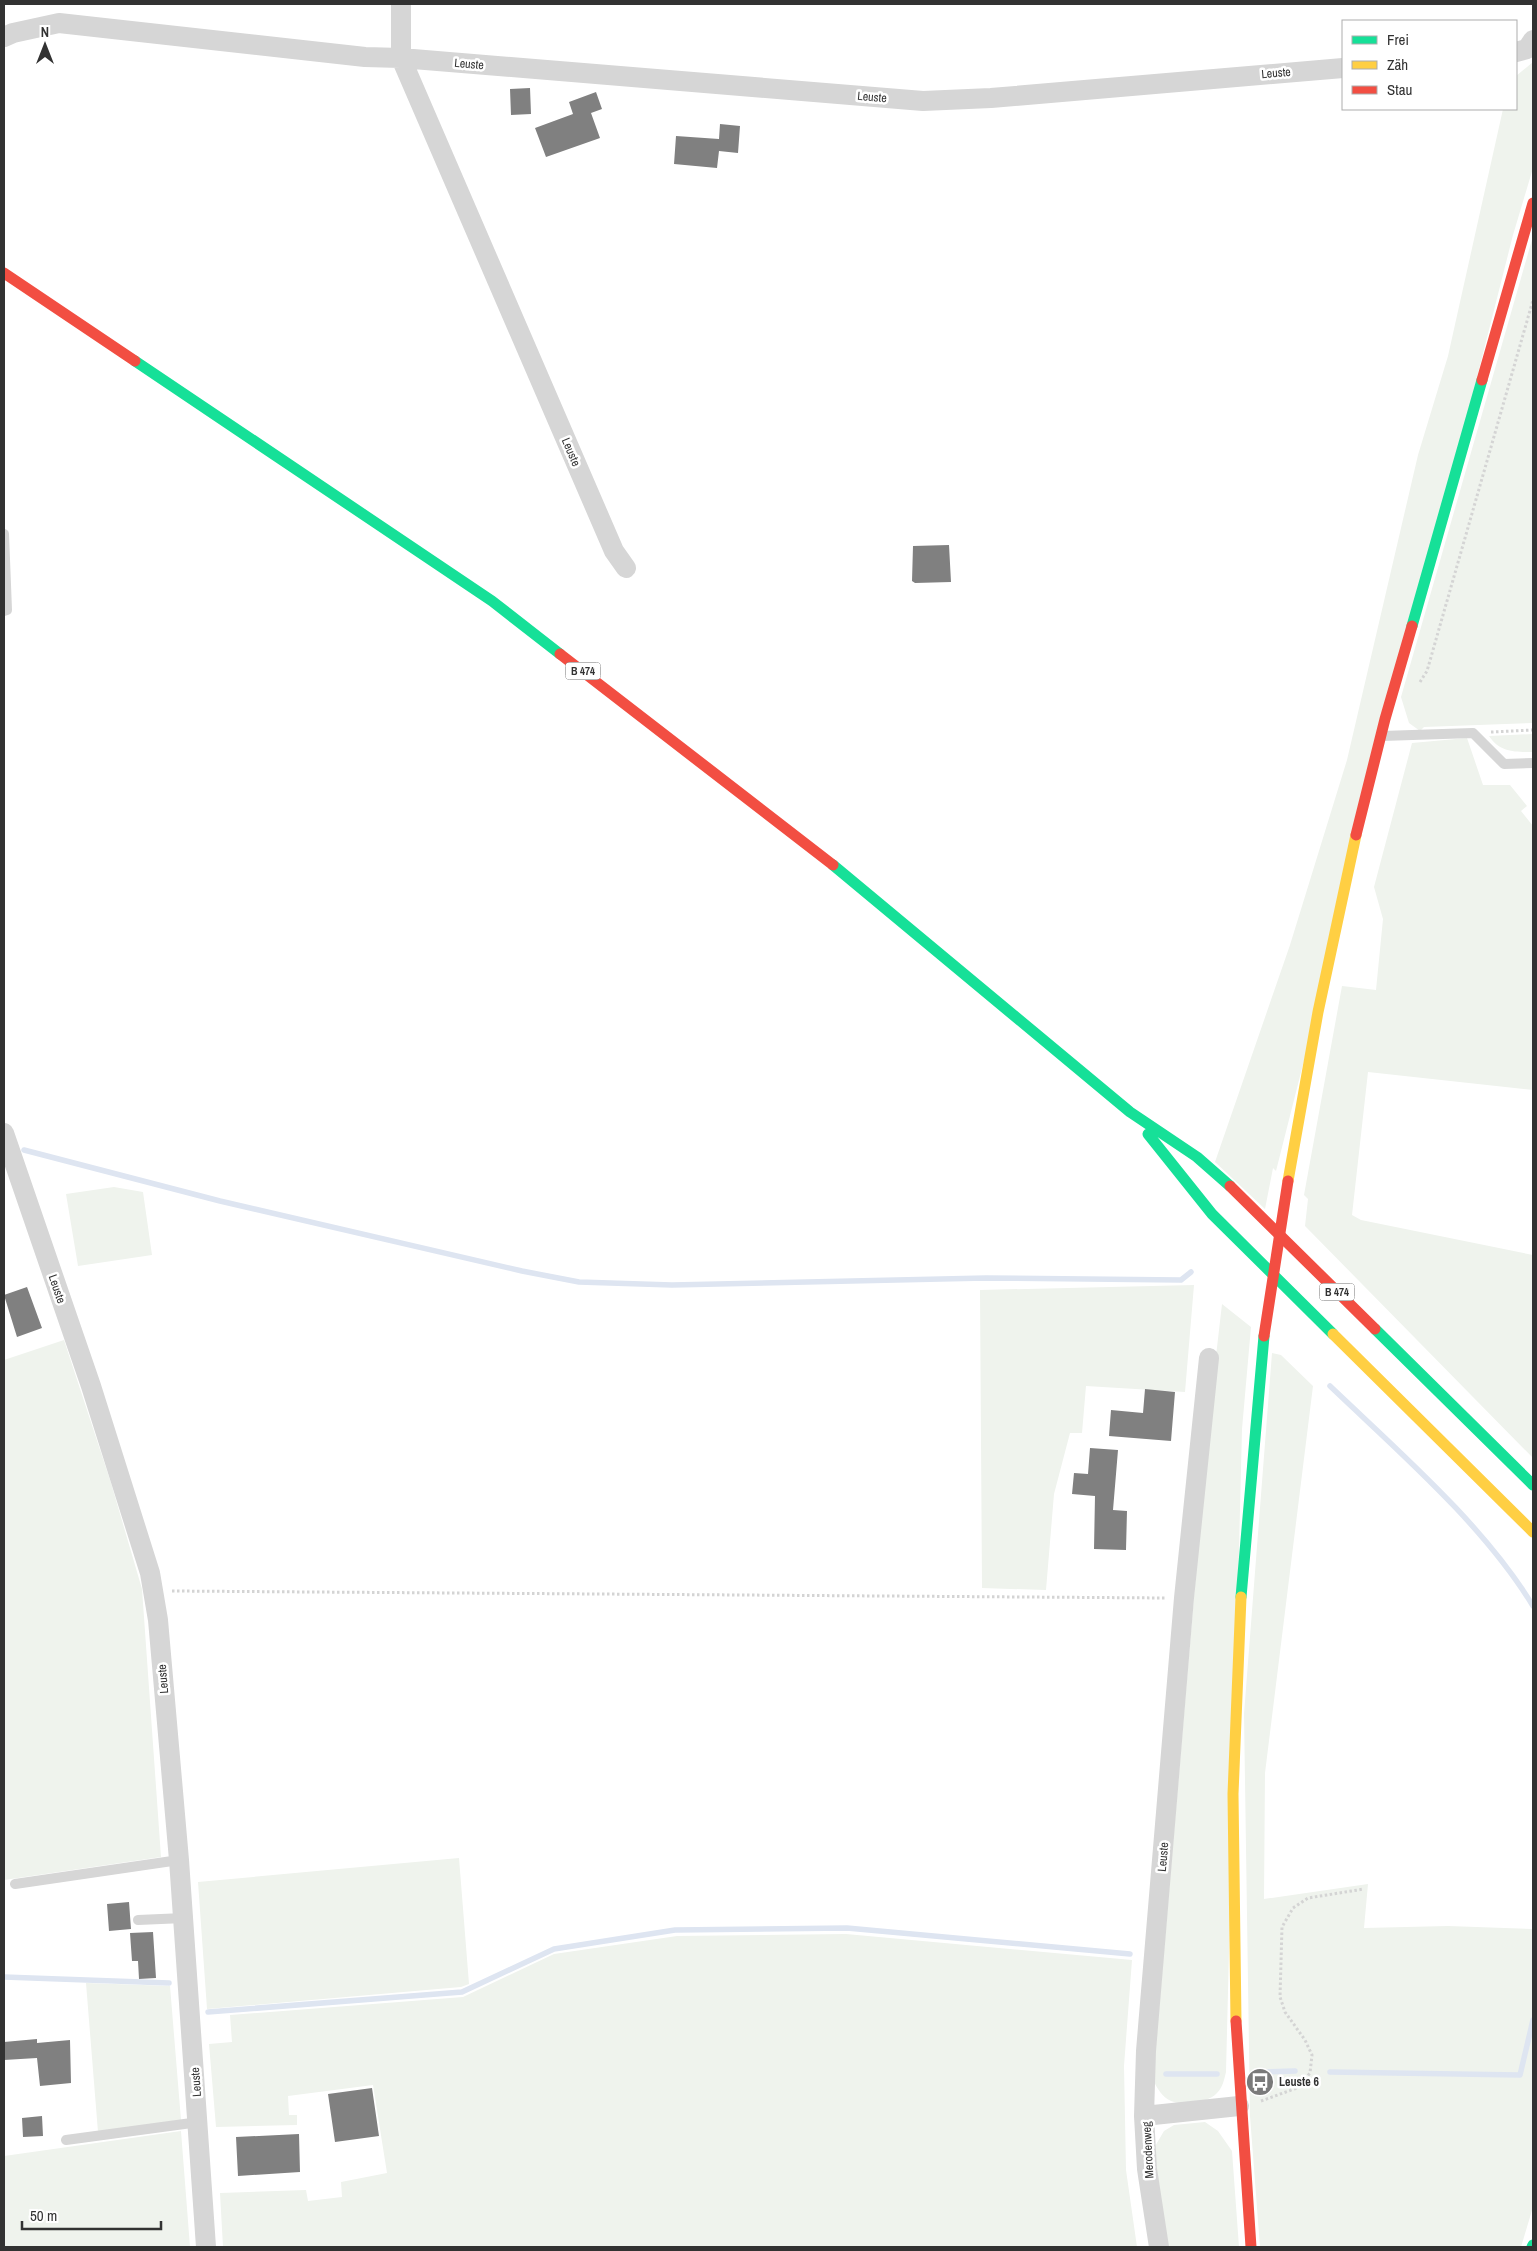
<svg xmlns="http://www.w3.org/2000/svg" width="1537" height="2251" font-family="'Archivo Narrow',sans-serif">
<rect width="100%" height="100%" fill="#fff"/>
<path fill="#eff3ed" d="M1533 62V168L1513 235 1276 1171 1273 1168 1265 1209 1215 1162 1290 945 1347 760 1418 455 1448 356 1503 109H1516V76Z
M1533 236V723L1424 727 1420 731 1409 723 1401 697Z
M1533 734V752H1529C1512 752 1499 751 1489 736Z
M1467 738 1483 785H1510L1527 806 1521 811 1533 826V1090L1368 1072 1352 1215 1361 1220 1533 1255V1458L1305 1226 1308 1199 1304 1195 1342 986 1376 990 1383 919 1374 887 1412 743Z
M114 1187 143 1192 152 1255 78 1266 66 1194Z
M1194 1285 1185 1392 1086 1386 1082 1433H1070L1054 1494 1046 1590 982 1588 980 1290Z
M1222 1304 1251 1327 1242 1429 1226 2072C1224 2080 1223 2087 1217 2093 1208 2103 1183 2106 1171 2101 1162 2097 1157 2088 1153 2080L1210 1408Z
M64 1340 111 1483 142 1589 161 1857 4 1880V1360Z
M1272 1353 1281 1355 1313 1386 1265 1773 1264 1899 1368 1884 1364 1928 1448 1926 1533 1929V2207L1521 2247H1260L1250 2116 1244 1714Z
M459 1858 469 1984 461 1987 207 2009 198 1882Z
M846 1934 1132 1960 1124 2066 1126 2170 1137 2247H223L220 2193 306 2190 308 2201 342 2197 341 2182 387 2173 373 2085 288 2096 289 2115H297V2125L216 2127 209 2044 232 2042 230 2015 463 1997 554 1954 677 1936Z
M86 1983 170 1986 181 2120 98 2132Z
M1205 2122 1218 2131 1232 2151 1239 2247H1167L1154 2148 1164 2131 1174 2125Z
M181 2131 190 2247H4V2156Z"/>
<g fill="none" stroke-linecap="round" stroke-linejoin="round">
<path stroke="#dee5f1" stroke-width="5.5" d="M24 1150 220 1201 522 1271 579 1282 672 1285 986 1278 1181 1280 1191 1272
M1330 1386C1398 1451 1484 1525 1533 1606
M4 1977 169 1983
M208 2012 462 1992 554 1949 675 1930 847 1928 1130 1954
M1264 2072 1295 2071
M1330 2072 1520 2075 1533 2020
M1166 2074H1217"/>
</g>
<path fill="#808080" d="M530 88 531 114 511 115 510 89Z
M596 92 602 109 591 113 600 138 546 157 535 128 573 114 569 102Z
M720 124 740 126 738 153 719 151 717 168 674 164 676 136 719 139Z
M949 545 951 582 915 583 912 581 913 546Z
M27 1287 42 1328 17 1337 4 1295Z
M1145 1389 1175 1392 1171 1441 1109 1436 1111 1410 1143 1413Z
M1090 1448 1118 1450 1113 1510 1127 1511 1126 1550 1094 1549 1095 1496 1072 1494 1074 1473 1088 1474Z
M129 1902 131 1929 109 1931 107 1904Z
M153 1932 156 1978 139 1979 138 1961H132L130 1933Z
M37 2039V2043L70 2040 71 2083 40 2086 37 2058 4 2060V2042Z
M372 2088 379 2136 335 2142 328 2094Z
M42 2116 43 2136 23 2137 22 2118Z
M299 2134 300 2172 238 2176 236 2137Z"/>
<g fill="none" stroke-linecap="round" stroke-linejoin="round">
<path stroke="#d4d4d4" stroke-width="3" stroke-dasharray="2.5 2.5" stroke-linecap="butt" d="M1420 682 1427 671 1533 300
M1491 732 1533 730
M172 1591 1166 1598
M1261 2101 1297 2088 1310 2073 1312 2055 1305 2040 1285 2012 1280 1997 1282 1927 1293 1908 1308 1898 1364 1889"/>
<path stroke="#d6d6d6" stroke-width="10" d="M4 534 7 610 4 611
M1382 736 1473 733 1504 764 1533 763
M15 1884 179 1860
M138 1920 184 1918
M66 2140 199 2122"/>
<path stroke="#d6d6d6" stroke-width="20" d="M401 4V58L614 551 626 568
M4 37 13 33 59 23 365 57 401 58 923 101 991 98 1343 68
M1516 52 1527 49 1533 40
M4 1133 91 1386 150 1573 158 1620 179 1860 206 2247
M1144 2116 1146 2051 1184 1598 1209 1358
M1159 2247 1147 2169 1144 2116 1239 2106"/>
<path stroke="#16e098" stroke-width="11" d="M135 361 492 601 560 654
M1412 626 1482 380
M833 865 1130 1112 1197 1157 1230 1186
M1148 1134 1212 1214 1333 1334
M1375 1329 1533 1485
M1241 1597 1264 1336
M1532 2247 1533 2245"/>
<path stroke="#ffcf43" stroke-width="11" d="M1288 1181 1318 1012 1356 835
M1333 1334 1533 1532
M1236 2021 1233 1794 1241 1597"/>
<path stroke="#f24e42" stroke-width="11" d="M4 273 135 361
M1482 380 1533 203
M560 654 833 865
M1356 835 1385 719 1412 626
M1230 1186 1375 1329
M1236 2021 1251 2247"/>
<path stroke="#f24e42" stroke-width="11" d="M1264 1336 1288 1181"/>
</g>
<defs>
<symbol id="bus-disc" viewBox="-11 -11 22 22"><circle r="9.5" fill="#7a7a7a" stroke="#fff"/><path d="M-5-6H5V4H4V6H2V4H-2V6H-4V4H-5ZM-3.5-4V0h7V-4ZM-3.5 1.2v1.5H-2V1.2ZM2 1.2v1.5H3.5V1.2Z" fill="#fff"/></symbol>
</defs>
<g fill-rule="evenodd">
<use href="#bus-disc" x="1244" y="2066" width="32" height="32"/>
</g>
<g text-anchor="middle" stroke-width="5" stroke-linejoin="round" paint-order="stroke">
<g fill="#fff" stroke="#707070" stroke-width="1">
<rect x="565.5" y="662.5" width="35" height="17" rx="4"/>
<rect x="1319.5" y="1283.5" width="35" height="17" rx="4"/>
</g>
<g font-size="11" font-weight="bold" fill="#323232">
<text x="583" y="675">B 474</text>
<text x="1337" y="1296">B 474</text>
</g>
<g font-size="12" fill="#323232" stroke="#fff">
<text transform="translate(469 64) rotate(5)" y="4">Leuste</text>
<text transform="translate(1276 73) rotate(-5)" y="4">Leuste</text>
<text transform="translate(872 97) rotate(5)" y="4">Leuste</text>
<text transform="translate(571 452) rotate(67)" y="4">Leuste</text>
<text transform="translate(57 1289) rotate(71)" y="4">Leuste</text>
<text transform="translate(163 1679) rotate(-95)" y="4">Leuste</text>
<text transform="translate(1163 1857) rotate(-85)" y="4">Leuste</text>
<text transform="translate(196 2082) rotate(-94)" y="4">Leuste</text>
<text transform="translate(1148 2150) rotate(-93)" y="4">Merodenweg</text>
</g>
<g font-size="12" font-weight="bold" fill="#323232" stroke="#fff" text-anchor="start">
<text x="1279" y="2086">Leuste 6</text>
</g>
</g>
<rect width="1537" height="2251" fill="none" stroke="#323232" stroke-width="10"/>
<rect x="1342" y="20" width="175" height="90" fill="#ffffff" stroke="#adadad"/>
<rect x="1352" y="36" width="25" height="8" fill="#16e098" stroke="#adadad"/>
<text x="1387" y="45" font-size="15" fill="#323232">Frei</text>
<rect x="1352" y="61" width="25" height="8" fill="#ffcf43" stroke="#adadad"/>
<text x="1387" y="70" font-size="15" fill="#323232">Zäh</text>
<rect x="1352" y="86" width="25" height="8" fill="#f24e42" stroke="#adadad"/>
<text x="1387" y="95" font-size="15" fill="#323232">Stau</text>
<g transform="translate(45 45)" stroke="#ffffff" stroke-width="4" paint-order="stroke">
<path d="M0-4L9 19L0 12L-9 19Z" fill="#323232"/>
<text y="-8" font-size="14" font-weight="bold" text-anchor="middle" fill="#323232">N</text>
</g>
<path d="M22 2221v8h139v-8" fill="none" stroke="#323232" stroke-width="2.5"/>
<text x="30" y="2221" font-size="15" fill="#323232" stroke="#ffffff" stroke-width="4" paint-order="stroke">50 m</text>
</svg>
